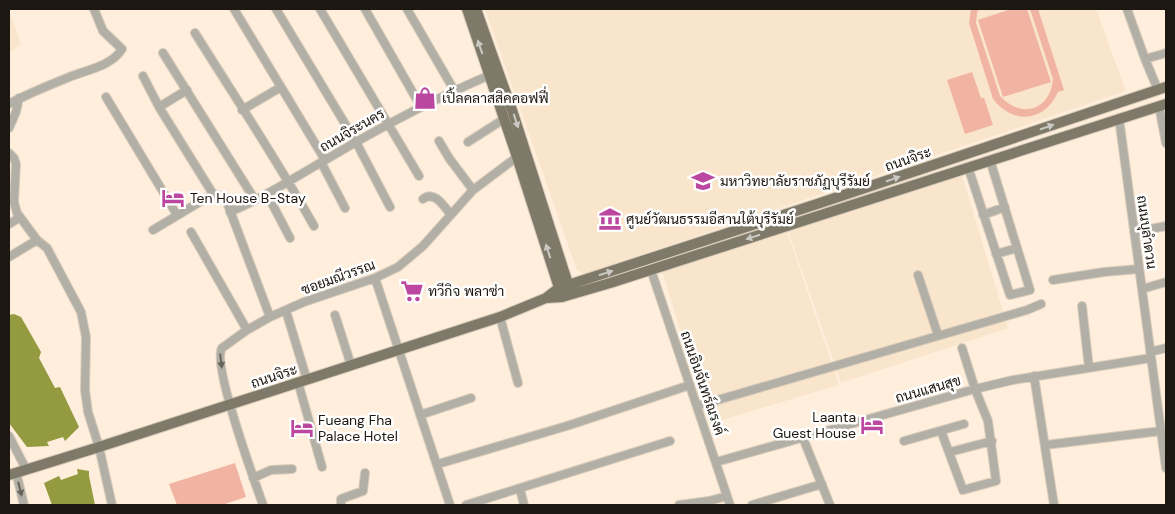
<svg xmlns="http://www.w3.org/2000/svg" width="1175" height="514" font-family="'DM Sans',Sarabun,sans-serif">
<rect width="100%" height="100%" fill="#feeedb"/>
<path fill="#f9e5cb" d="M485 9H1096L1126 91 584 274 577 270Z
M9 10 21 44 9 53Z
M962 175 1008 328 841 383 788 230Z
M787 231 839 385 709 424 662 271Z"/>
<path fill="#f1b3a2" d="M971 9H979L977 13 976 23 1000 96C1021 119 1050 111 1053 79L1030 9H1038L1064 90 1058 92C1045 122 1013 125 993 99L969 23Z
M1011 9H1027L1051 82 1003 97 978 20Z
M972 72 981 98H984L993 125 965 134 947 80Z
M235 463 246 497 222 505H177L169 484Z"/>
<path fill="#939a3f" d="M14 314 21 317 41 352 39 358 55 388 60 387 79 427 65 441 63 437 47 442 49 446 27 447 9 423V315Z
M77 469 89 471V476L95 505H52L44 483 59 476 61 480 78 474Z"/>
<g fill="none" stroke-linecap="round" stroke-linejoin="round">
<defs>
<path id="minor" d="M234 9 325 160
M276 9 356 142 390 207
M320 9 419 176
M365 9 421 107
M407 9 454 90
M1127 9 1145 59 1166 53
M195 33C235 97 277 160 314 226
M163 53 255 200
M1145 59 1158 90
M143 76 159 107 213 194
M106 97 177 215
M9 104C27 94 47 86 67 78 85 70 111 67 122 49L103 31 94 9
M1159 106 1166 143
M159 107 187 90
M242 110 281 87
M1119 118 1166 468
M9 128 16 112 19 98
M439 141 449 158 473 190
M468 142 504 119
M9 153 14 158 16 164 14 202 17 213 37 240 47 248 81 312 86 337 85 390 88 412 99 447 112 505
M321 162 345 208
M968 167 1010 295 1030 290 990 160
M267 194 290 238
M423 199C434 190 444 206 451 215
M230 212C264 198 295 177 327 159 379 128 434 99 490 75
M983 215 1005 207
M9 224 19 218
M153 230 213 194 225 197 270 317
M191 232 247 330
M1134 232 1166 226
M996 254 1017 248
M9 257 37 240
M651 270 730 505
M918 275 938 335
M375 278 450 505
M1053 280 1104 272 1139 269
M1142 289 1166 282
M1082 306 1089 368
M286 311 307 380
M335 315 351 365
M500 317 518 383
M1150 352 1166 348
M1034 376 1054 505
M298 382 322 467
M697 406 1027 310 1041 304
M420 415 471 398
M941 431 963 490 996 481 988 421 975 389 962 348
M9 436 26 469
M803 438 830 505
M904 441 964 424
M1045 445 1161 431
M950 452 992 441
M716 462 975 389 1013 380 1151 358
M438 464 570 425 690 385
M16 472 24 505
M253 478 271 470 292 469
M520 489 524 505
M263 505C255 482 212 365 222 348L247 330 270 317 304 302 375 278 398 267 423 246 473 190 517 157
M341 505V499L363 491 365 473
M466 505 670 441
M679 505 709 501 727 496
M752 505 822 484"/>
<path id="major" d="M467 9 517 157 561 294
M476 9 513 113 570 290
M546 298 562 297 610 283 1166 104
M9 475 99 447 500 317 546 298 559 288 817 204 1166 87"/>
</defs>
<use href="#minor" stroke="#daccbb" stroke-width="10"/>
<use href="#major" stroke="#daccbb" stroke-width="12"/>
<use href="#minor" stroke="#b2b0a6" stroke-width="8"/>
<use href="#major" stroke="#7e7968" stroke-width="10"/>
</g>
<defs><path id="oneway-solid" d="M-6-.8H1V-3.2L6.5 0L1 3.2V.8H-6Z" transform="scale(1.25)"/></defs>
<g fill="#cbc9c3">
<use href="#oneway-solid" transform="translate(480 47) rotate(-109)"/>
<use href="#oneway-solid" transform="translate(516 121) rotate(72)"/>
<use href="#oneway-solid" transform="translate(1047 127) rotate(-19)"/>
<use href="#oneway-solid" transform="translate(893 179) rotate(-19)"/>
<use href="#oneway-solid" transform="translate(753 237) rotate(162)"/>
<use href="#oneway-solid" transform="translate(548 251) rotate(-108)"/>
<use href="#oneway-solid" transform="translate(606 273) rotate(-18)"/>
</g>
<g fill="#67645b">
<use href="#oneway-solid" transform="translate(221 361) rotate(83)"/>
<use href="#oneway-solid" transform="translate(20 489) rotate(76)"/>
</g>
<defs>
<symbol id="shop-bare" viewBox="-9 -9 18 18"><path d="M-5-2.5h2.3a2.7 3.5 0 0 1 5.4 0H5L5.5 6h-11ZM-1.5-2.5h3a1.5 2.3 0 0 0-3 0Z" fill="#bb47a0" stroke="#fff" stroke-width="2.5" paint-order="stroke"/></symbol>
<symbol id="university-bare" viewBox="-9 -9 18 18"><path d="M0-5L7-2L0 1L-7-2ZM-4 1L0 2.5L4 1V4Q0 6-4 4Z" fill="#bb47a0" stroke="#fff" stroke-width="2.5" paint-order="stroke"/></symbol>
<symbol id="hotel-bare" viewBox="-9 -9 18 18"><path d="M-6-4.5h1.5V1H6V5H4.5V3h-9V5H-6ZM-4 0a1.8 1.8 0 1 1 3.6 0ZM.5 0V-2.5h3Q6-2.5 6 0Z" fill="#bb47a0" stroke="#fff" stroke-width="2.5" paint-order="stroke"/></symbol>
<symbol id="museum-bare" viewBox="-9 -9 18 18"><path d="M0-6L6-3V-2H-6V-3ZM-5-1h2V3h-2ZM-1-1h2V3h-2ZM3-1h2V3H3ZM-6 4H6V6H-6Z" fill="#bb47a0" stroke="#fff" stroke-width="2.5" paint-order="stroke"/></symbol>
<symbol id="supermarket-bare" viewBox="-9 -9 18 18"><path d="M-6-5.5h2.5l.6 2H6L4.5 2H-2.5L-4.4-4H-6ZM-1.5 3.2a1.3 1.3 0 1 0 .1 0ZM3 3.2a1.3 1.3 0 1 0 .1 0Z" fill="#bb47a0" stroke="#fff" stroke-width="2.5" paint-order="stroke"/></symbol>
</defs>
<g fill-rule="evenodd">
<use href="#shop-bare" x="409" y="82" width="32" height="32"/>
<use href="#university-bare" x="687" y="165" width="32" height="32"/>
<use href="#hotel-bare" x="157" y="182" width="32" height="32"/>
<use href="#museum-bare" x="594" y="203" width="32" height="32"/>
<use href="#supermarket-bare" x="396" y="275" width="32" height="32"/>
<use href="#hotel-bare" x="856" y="409" width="32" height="32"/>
<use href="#hotel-bare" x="286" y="412" width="32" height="32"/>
</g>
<g text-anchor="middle" stroke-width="5" stroke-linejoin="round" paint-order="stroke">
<g font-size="14" fill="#1c1710" stroke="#fff" text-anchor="start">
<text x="442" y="103">เปิ้ลคลาสสิคคอฟฟี่</text>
<text x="720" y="186">มหาวิทยาลัยราชภัฏบุรีรัมย์</text>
<text x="190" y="203">Ten House B-Stay</text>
<text x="626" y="224">ศูนย์วัฒนธรรมอีสานใต้บุรีรัมย์</text>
<text x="428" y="296">ทวีกิจ พลาซ่า</text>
<text x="856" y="422" text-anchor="end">Laanta<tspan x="856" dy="16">Guest House</tspan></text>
<text x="318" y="425">Fueang Fha<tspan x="318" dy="16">Palace Hotel</tspan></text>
</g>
<g font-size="14" fill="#1c1710" stroke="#fff">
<text transform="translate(352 130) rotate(-30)" y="5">ถนนจิระนคร</text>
<text transform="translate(908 159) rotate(-19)" y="5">ถนนจิระ</text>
<text transform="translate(1147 232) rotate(82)" y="5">ถนนบุลำดวน</text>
<text transform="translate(338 277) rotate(-20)" y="5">ซอยมณีวรรณ</text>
<text transform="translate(274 376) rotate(-18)" y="5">ถนนจิระ</text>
<text transform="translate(703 383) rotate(71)" y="5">ถนนอินจันทร์ณรงค์</text>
<text transform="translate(928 389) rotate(-16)" y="5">ถนนแสนสุข</text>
</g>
</g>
<rect width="1175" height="514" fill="none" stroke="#1c1710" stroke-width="20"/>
</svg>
